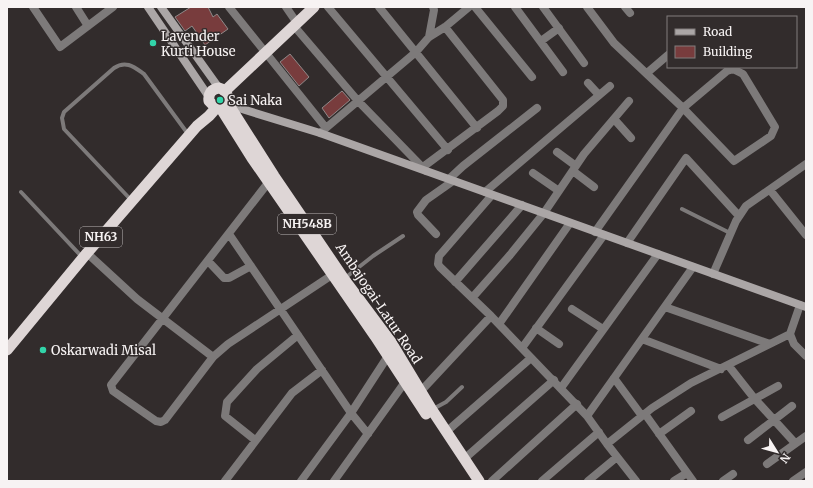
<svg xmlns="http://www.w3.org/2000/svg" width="813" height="488" font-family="Merriweather,serif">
<rect width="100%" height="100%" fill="#322c2c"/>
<path fill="#783c3d" stroke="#908888" d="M191 7H208L213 17 217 14 228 29 205 45 192 26 185 31 175 17Z
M290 54 309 77 299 86 280 62Z
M342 91 350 100 329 118 322 108Z"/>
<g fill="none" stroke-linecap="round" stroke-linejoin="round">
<path stroke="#7d7a7a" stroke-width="4" d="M21 192 83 258
M132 201 64 129 62 118 64 112 114 68C126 60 134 67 144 74L188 134
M682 209 730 233
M345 278 373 256 403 236
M433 409 446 402 462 387"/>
<path stroke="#7d7a7a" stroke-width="8" d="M33 7 60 47 113 7
M76 7 88 26
M229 7 326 128
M286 7 297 23
M328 7 448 150
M379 7 477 128
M475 7 532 77
M515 7 563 72
M543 7 584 63
M587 7 614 43 683 108 734 161 771 136 775 127 743 74 733 69 727 71 683 108 595 232
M625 7 630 13
M294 26 358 101 426 171
M429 37 434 10 433 7
M541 41 559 28
M647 73 668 55
M588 83 599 95
M614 119 631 138
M320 133 416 52 429 37 445 27 469 7
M557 152 576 166
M423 167 498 111 503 106V100L445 27
M573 171 594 187
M533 173 559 191
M271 179 111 385 113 391 156 421 161 422 165 420 213 357 228 344 332 275
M449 179 463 166 537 108
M770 190 806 235
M485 192 610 86
M492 195 439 256 438 264 440 267 491 316 587 416 693 267
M229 234 351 413 368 434
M436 234 418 215 417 212 426 200 453 181
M627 243 686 158 739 216
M87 253 137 299 213 357
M208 261 224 278H229L251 266
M713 274 736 221 746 206 806 164
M455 282 522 205
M472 298 510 255 544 213 584 154 629 101
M665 307 770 344
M572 309 603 329
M499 324 570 223
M536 328 559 344
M790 334 794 344 806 356
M642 339 721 369
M522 348 604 235
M728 365 754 398 795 443
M614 378 642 416
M561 388 658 254
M421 391 491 316
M645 414 693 481
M587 416 607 444 652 408 691 383 790 334 800 305
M722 417 778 386
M446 432 531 358
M659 434 691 411
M255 440 225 416 227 402 257 369 298 335
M748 440 792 406
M607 444 636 481
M464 459 554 380
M767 464 806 436
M225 481 292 393 322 370
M301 481 351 413 388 356 392 353
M334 481 405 382
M492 481 577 404
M542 481 599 432
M588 481 617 457
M674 481 687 473
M723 481 733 474
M793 481 806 472"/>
<path stroke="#aba6a6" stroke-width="8" d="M148 7 209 97
M161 7 219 88
M229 105 320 133 806 307"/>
<path stroke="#ded6d6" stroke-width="11" d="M225 91 314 7
M227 102C221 109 215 108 209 101 208 94 211 89 219 88 226 90 229 95 227 102L274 176 344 279 391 342 432 410 479 481
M220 107 252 158 375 336 426 414
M7 350 87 253 197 126 209 116 217 107"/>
</g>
<g fill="#32d4a9" stroke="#322c2c" stroke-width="1.5">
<circle cx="153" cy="43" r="4"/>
<circle cx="220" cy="100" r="4"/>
<circle cx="43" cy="350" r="4"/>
</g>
<g text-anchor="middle" stroke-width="3" stroke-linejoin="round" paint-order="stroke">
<g fill="#322c2c" stroke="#bcb7b7" stroke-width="1">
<rect x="278" y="214" width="58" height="20" rx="3"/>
<rect x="80" y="227" width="42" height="20" rx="3"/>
</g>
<g font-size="12" font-weight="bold" fill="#f7f3f3">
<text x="307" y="228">NH548B</text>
<text x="101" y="241">NH63</text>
</g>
<g font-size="13" fill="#f7f3f3" stroke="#322c2c" text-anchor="start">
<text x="161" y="41">Lavender<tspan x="161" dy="15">Kurti House</tspan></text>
<text x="228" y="105">Sai Naka</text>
<text x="51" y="355">Oskarwadi Misal</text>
</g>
<g font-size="13" fill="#f7f3f3" stroke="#322c2c">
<text transform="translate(379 303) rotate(56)" y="5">Ambajogai-Latur Road</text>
</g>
</g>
<rect width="813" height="488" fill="none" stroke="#f7f3f3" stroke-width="16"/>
<rect x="667" y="16" width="130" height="52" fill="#322c2c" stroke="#817c7c"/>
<rect x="675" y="29" width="20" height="6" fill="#aba6a6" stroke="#817c7c"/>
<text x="703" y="36" font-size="12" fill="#f7f3f3">Road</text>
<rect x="675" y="46" width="20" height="12" fill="#783c3d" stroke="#817c7c"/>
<text x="703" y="56" font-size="12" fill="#f7f3f3">Building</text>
<g transform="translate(777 452) rotate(127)" stroke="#322c2c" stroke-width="3" paint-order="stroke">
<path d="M0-3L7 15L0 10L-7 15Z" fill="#f7f3f3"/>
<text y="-6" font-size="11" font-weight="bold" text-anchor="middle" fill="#f7f3f3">N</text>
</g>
</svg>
